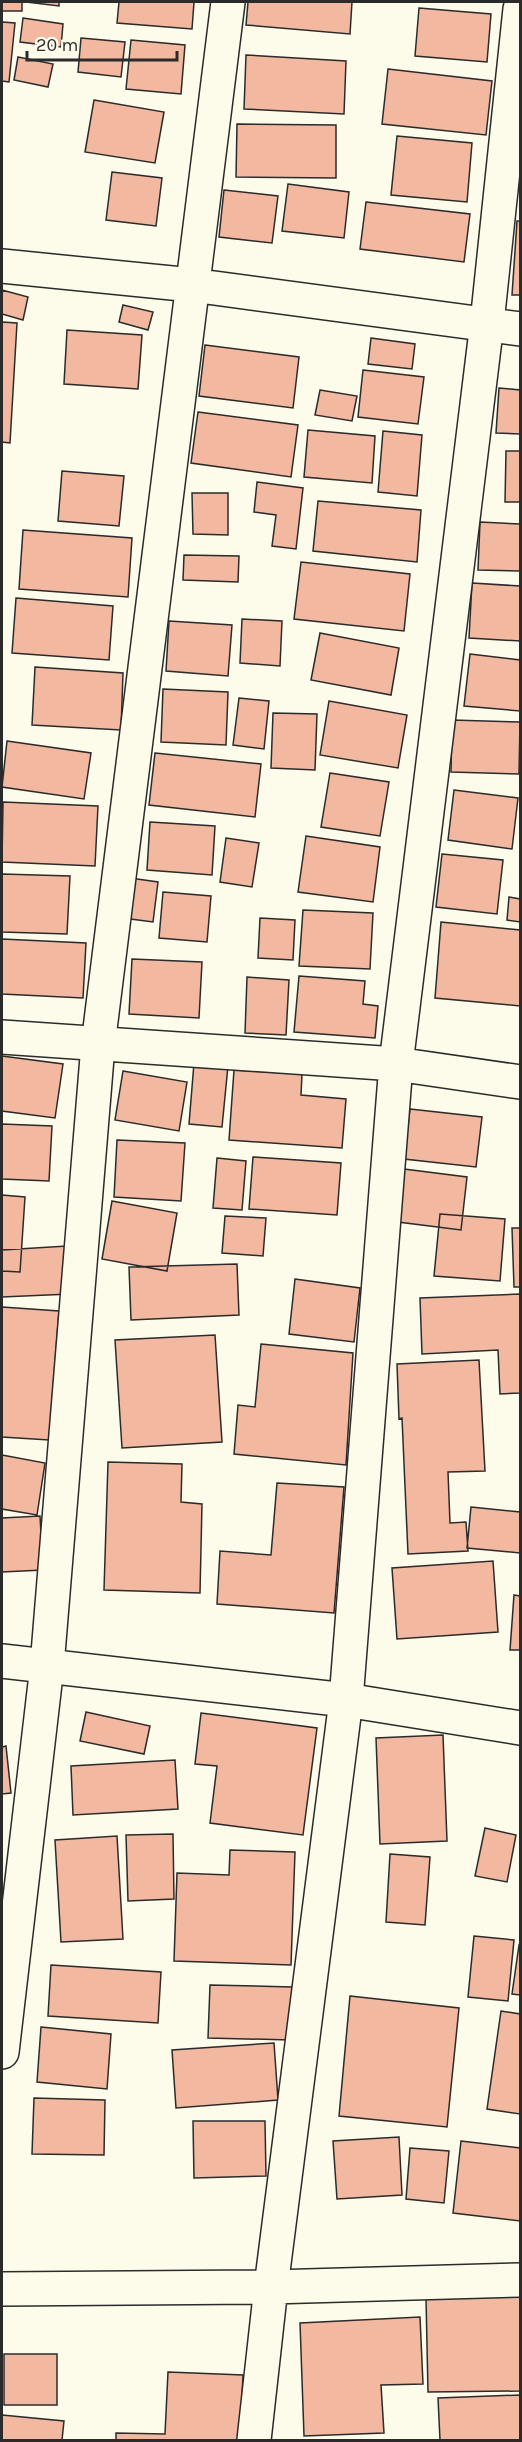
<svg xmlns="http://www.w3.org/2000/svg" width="522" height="2442" font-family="Karla,sans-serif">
<rect width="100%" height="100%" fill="#fdfbea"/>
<path fill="#f2b8a0" stroke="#2b2b2b" stroke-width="1.5" d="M2 2H22V11H2Z
M26 2H59V6Z
M119 2H194L192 29 117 23Z
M248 2H352L350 34 246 25Z
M419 8 491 14 487 62 415 56Z
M23 18 63 24 61 47 20 42Z
M2 22 15 23 9 82 2 81Z
M81 38 125 42 121 77 78 72Z
M131 40 185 45 181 94 126 89Z
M246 55 346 61 344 114 244 109Z
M18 57 53 64 48 87 14 80Z
M388 69 492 81 486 135 382 124Z
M94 100 164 112 155 163 85 152Z
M237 124 336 125V178L236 177Z
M397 136 472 143 467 202 391 195Z
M112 172 162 178 156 226 106 220Z
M288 184 349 192 344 238 282 231Z
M224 190 278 196 272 243 219 237Z
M366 202 470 214 464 262 360 249Z
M517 221H520V295H512Z
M2 290 28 297 23 320 2 314Z
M123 305 153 312 148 330 119 322Z
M2 322 17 323 10 443 2 442Z
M67 330 142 335 138 389 64 384Z
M371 338 415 344 412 369 368 364Z
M205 345 299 357 293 408 199 396Z
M363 370 424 377 418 424 358 417Z
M499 388 520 390V434L496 433Z
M320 390 357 396 352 421 315 415Z
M198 412 298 425 291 477 191 463Z
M308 430 375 436 372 483 304 477Z
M383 431 422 435 417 496 378 492Z
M506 451H520V502H505Z
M62 471 124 476 119 526 58 521Z
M257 482 303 488 296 549 272 546 276 515 254 512Z
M192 493H228V535L193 534Z
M318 501 421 510 417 562 313 551Z
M480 522 520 524V571L478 570Z
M23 530 132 538 128 597 19 589Z
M184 555 239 556 238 582 183 580Z
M301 562 410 574 404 631 294 619Z
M472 583 520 586V641L469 638Z
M16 598 113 606 109 660 12 653Z
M242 619 282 621 280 666 240 663Z
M169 621 232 625 228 676 166 671Z
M320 633 399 648 391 695 311 680Z
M470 654 520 660V711L464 706Z
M35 667 123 673 121 730 32 725Z
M163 689 228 692 226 745 161 742Z
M239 698 269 701 264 749 233 745Z
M329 701 407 715 398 768 320 755Z
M273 713 317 714 315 770 271 768Z
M452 720 520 722 519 774 451 772Z
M7 741 91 753 84 799 2 787Z
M155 753 261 764 255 817 149 805Z
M330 773 389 782 380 836 321 827Z
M454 790 518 798 512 849 448 840Z
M3 802 98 806 95 866 2 862Z
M150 822 215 826 212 875 147 870Z
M306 836 380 847 373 902 298 892Z
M226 838 259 843 252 887 220 882Z
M442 854 503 860 497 914 436 907Z
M2 874 70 876 67 934 2 932Z
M130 878 158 882 153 922 123 918Z
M163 892 211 896 207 942 159 938Z
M509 897 520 899V922L507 920Z
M303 910 373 913 370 969 299 966Z
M260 918 295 920 293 960 258 958Z
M441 922 520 930V1006L435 998Z
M2 939 86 943 83 998 2 994Z
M132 959 202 962 199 1018 129 1014Z
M299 976 365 981 363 1004 378 1006 375 1038 294 1032Z
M247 977 289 980 286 1035 245 1033Z
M2 1056 63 1064 55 1118 2 1111Z
M194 1063 228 1066 222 1127 189 1124Z
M234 1070 302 1074 301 1095 346 1099 342 1148 229 1140Z
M123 1071 187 1082 179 1131 115 1120Z
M410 1109 482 1117 476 1167 404 1159Z
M2 1124 52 1126 49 1181 2 1179Z
M117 1140 185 1143 181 1201 114 1197Z
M253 1157 341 1163 337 1215 249 1209Z
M217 1158 246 1161 242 1210 213 1208Z
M404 1169 467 1177 461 1230 398 1222Z
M2 1195 25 1197 20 1272 2 1271Z
M112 1201 177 1213 167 1271 102 1259Z
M440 1214 505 1219 500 1281 434 1276Z
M225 1216 266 1218 263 1256 222 1253Z
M512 1228H520V1287H514Z
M67 1246 70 1294 2 1297V1250Z
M237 1264 239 1315 131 1320 129 1267Z
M295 1279 360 1288 354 1342 289 1334Z
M520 1294V1393L500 1394 498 1350 422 1354 420 1298Z
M2 1307 59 1311 49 1440 2 1437Z
M215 1335 222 1442 122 1448 115 1340Z
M261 1344 353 1353 346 1465 234 1454 238 1405 255 1407Z
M479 1360 485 1471 448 1472 450 1523 466 1522 468 1551 408 1554 402 1418 399 1419 397 1364Z
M2 1455 45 1463 37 1515 2 1509Z
M108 1462 182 1464 181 1502 202 1504 200 1593 104 1590Z
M277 1483 344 1487 334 1613 217 1604 220 1551 271 1555Z
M471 1507 520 1512V1553L467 1548Z
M40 1516 43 1570 2 1572V1518Z
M493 1561 498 1632 397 1639 392 1568Z
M514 1595 520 1596V1650H510Z
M86 1712 150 1726 144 1754 80 1741Z
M201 1713 317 1728 303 1835 210 1823 217 1766 195 1764Z
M443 1735 447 1841 380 1844 376 1738Z
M6 1746 11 1793 2 1794V1747Z
M175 1760 178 1809 73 1815 71 1766Z
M485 1828 516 1835 507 1882 475 1876Z
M173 1834 174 1899 128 1901 126 1835Z
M117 1836 123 1939 61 1942 55 1840Z
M230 1850 295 1852 291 1965 174 1961 177 1873 229 1875Z
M390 1854 430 1857 425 1925 386 1922Z
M474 1936 514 1940 508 2001 468 1997Z
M519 1945 520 1946V1995L512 1994Z
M51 1965 161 1972 158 2023 48 2016Z
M210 1985 292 1987 291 2040 208 2038Z
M350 1996 459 2008 447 2127 339 2116Z
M501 2011 520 2014V2114L487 2109Z
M41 2027 111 2034 107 2089 37 2082Z
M274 2043 278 2100 176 2108 172 2050Z
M34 2098 105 2100 104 2155 32 2154Z
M193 2121H265L266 2176 194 2178Z
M399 2137 402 2195 337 2199 333 2141Z
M461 2141 520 2148V2221L453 2213Z
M410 2148 449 2151 444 2203 406 2199Z
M520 2296V2391L428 2392 426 2298Z
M420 2317 423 2384 381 2385 384 2433 304 2436 300 2323Z
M4 2354H57V2405H4Z
M168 2372 243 2375 240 2440H116V2433L165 2434Z
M520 2395V2440H440L438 2398Z
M2 2415 64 2421 62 2440H2Z"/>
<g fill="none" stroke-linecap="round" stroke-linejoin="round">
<defs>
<path id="minor" d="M2 266 192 285 520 329
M2 1037 396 1064 520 1082
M2 1661 346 1700 520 1728
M2 2052 47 1666 98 1045 228 2
M2 2289 271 2287 520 2280
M254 2440 271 2287 346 1700 396 1064 487 323 520 9"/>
</defs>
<use href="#minor" stroke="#2b2b2b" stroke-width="36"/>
<use href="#minor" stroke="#fdfbea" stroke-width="33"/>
</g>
<rect width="522" height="2442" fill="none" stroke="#2b2b2b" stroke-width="6"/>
<path d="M27 51v9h150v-9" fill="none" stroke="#2b2b2b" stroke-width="3"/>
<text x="36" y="51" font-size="18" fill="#2b2b2b" stroke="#fdfbea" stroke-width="4.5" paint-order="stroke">20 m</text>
</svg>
